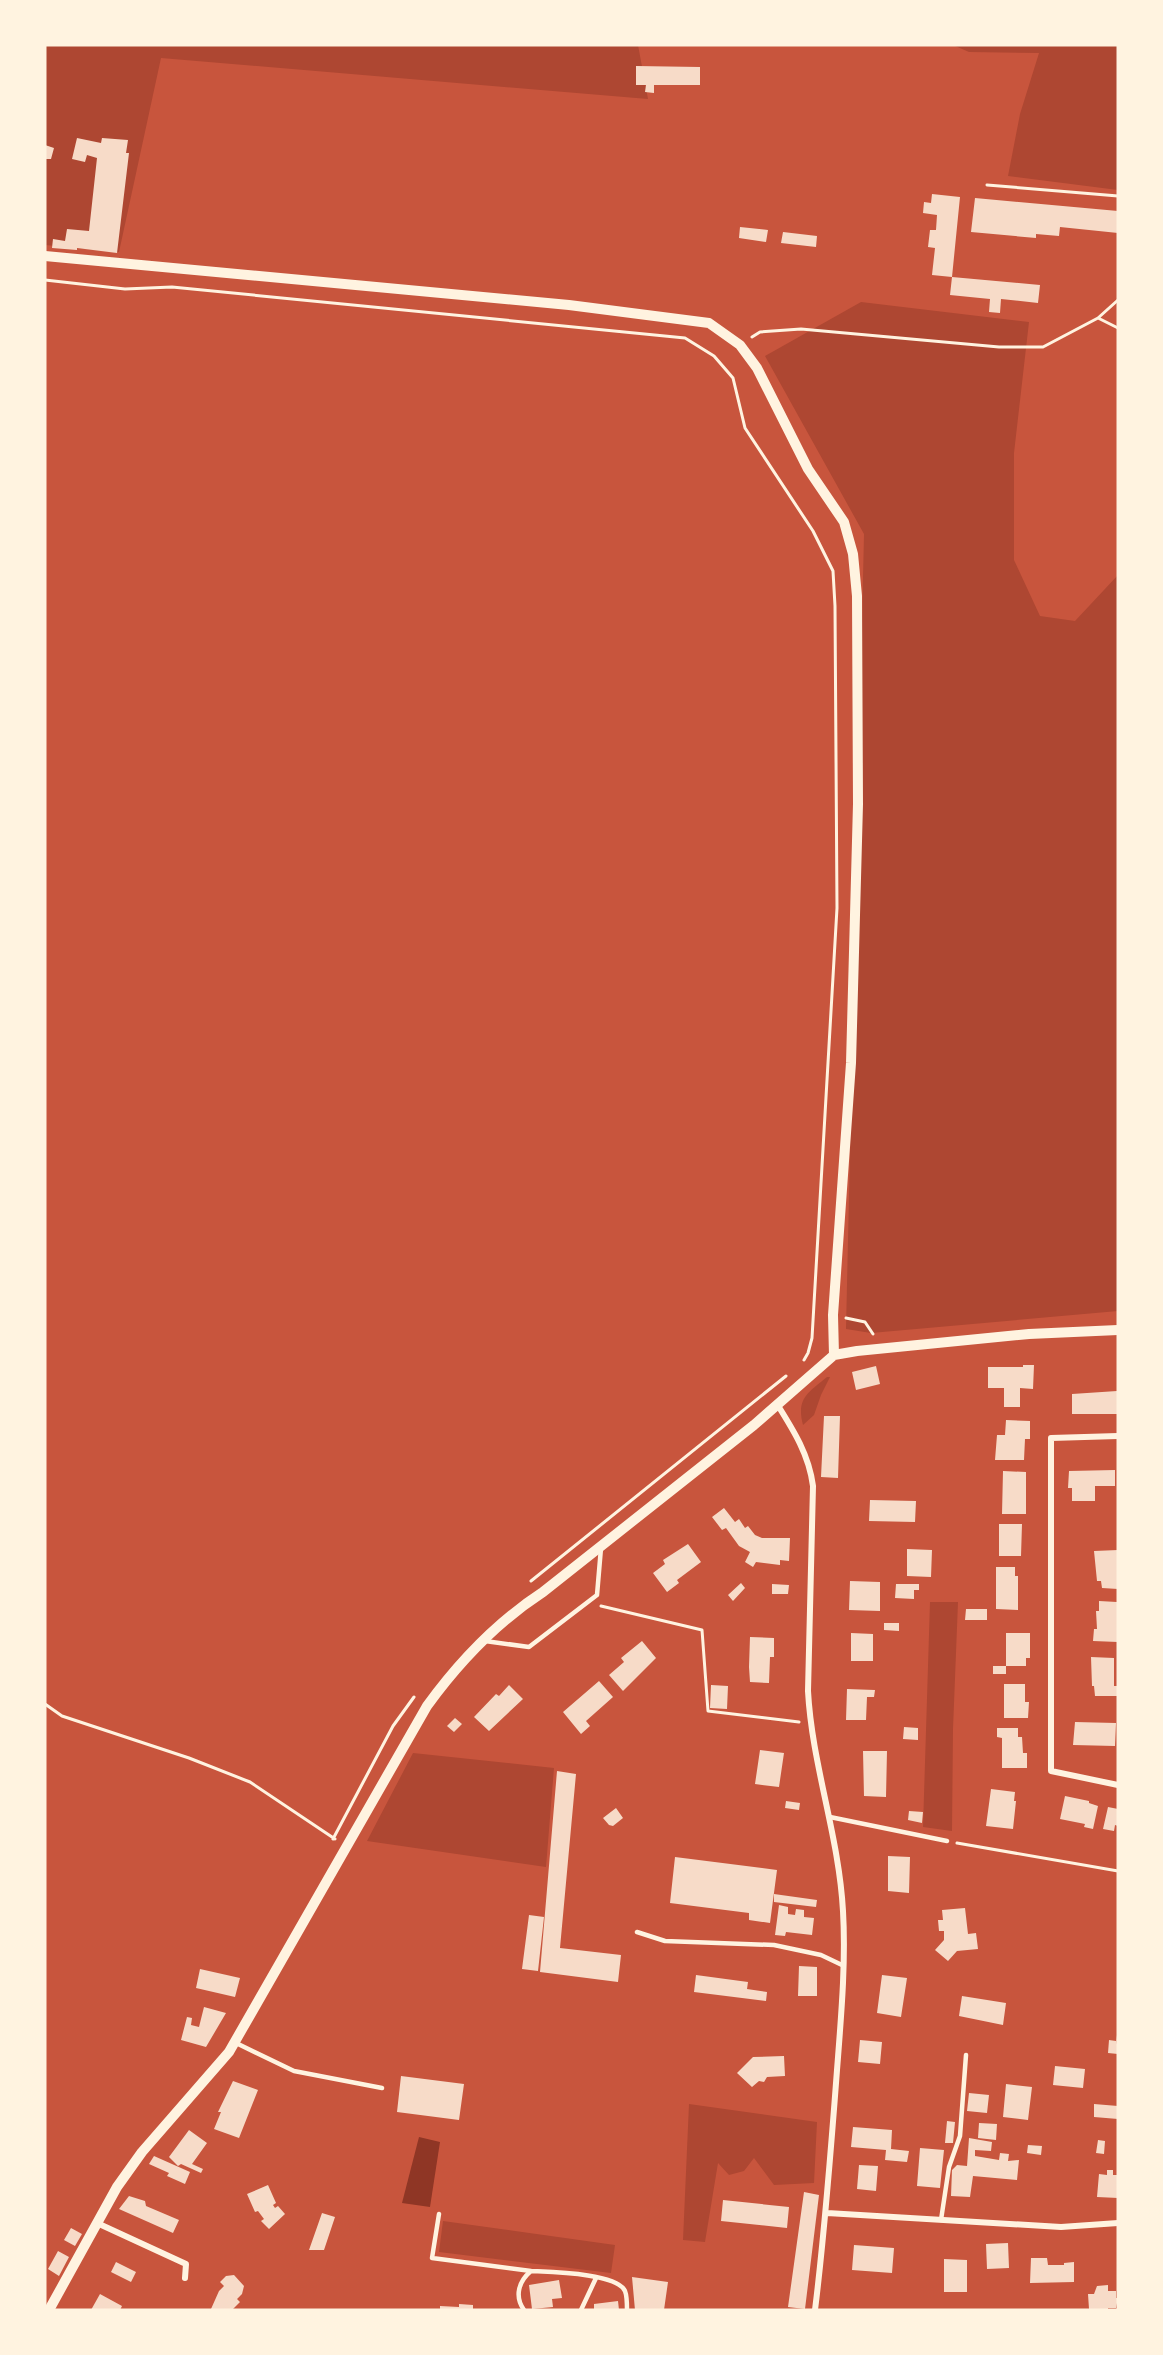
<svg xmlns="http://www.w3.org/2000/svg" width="1163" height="2355" font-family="'Varela Round',sans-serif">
<rect width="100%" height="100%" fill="#c8553d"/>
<path fill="#ae4732" d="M45 45H638L648 99 161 58 119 252 45 245Z
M953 45H1118V190L1008 176 1020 114 1039 53 969 52Z
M861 302 1029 322 1014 453V560L1040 616 1075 621 1118 575V1311L871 1333 846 1329 864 534 765 356Z
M827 1377H830L821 1395 814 1415 803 1425C796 1398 808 1393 827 1377Z
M930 1602H958L953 1729 952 1831 923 1827Z
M413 1753 554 1768 546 1867 367 1841Z
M689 2104 817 2122 814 2183 774 2185 754 2158 744 2171 729 2175 718 2163 705 2242 683 2240Z
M443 2221 615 2245 611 2273 439 2252Z"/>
<path fill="#8f3625" d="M419 2137 440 2142 430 2207 402 2203Z"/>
<path fill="#f7dbc8" d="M636 66 700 67V85H654V93L645 92 646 85H636Z
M77 138 101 143 102 138 128 140 126 153H129L117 253 77 248V250L52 248 53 239 65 241 67 229 89 231 97 158 87 155 85 162 72 159Z
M45 145 54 148 51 159H45Z
M932 194 960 197 952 277 932 275 935 248 928 247 930 230H936L937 215 923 213 924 202 931 203Z
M975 198 1118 211V233L1060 227 1059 236 1036 234V238L971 232Z
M740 227 768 230 766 242 739 238Z
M783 232 817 236 816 247 781 243Z
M952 277 1040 285 1038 303 1001 299 1000 313 989 312 990 299 950 295Z
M1023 1365H1034L1033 1389 1020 1388V1407H1004V1388H988V1367H1023Z
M876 1366 880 1384 856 1390 852 1372Z
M1117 1391V1414H1072V1394Z
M824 1416H840L838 1478 821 1477Z
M1006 1420 1030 1421V1439H1025L1024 1460H995L997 1435H1005Z
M1115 1470V1486H1095V1501H1072V1488H1068L1069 1471Z
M1003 1471 1026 1472V1514H1002Z
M870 1500 916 1501 915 1522 869 1521Z
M724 1508 735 1522 739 1519 745 1528 748 1526 755 1535 762 1538H790L789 1561 780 1560V1565L756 1562 753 1567 745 1562 750 1552 739 1546 726 1528 722 1530 712 1517Z
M999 1524H1022L1021 1556H999Z
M688 1544 701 1562 677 1580 679 1583 667 1592 653 1573 665 1564 663 1560Z
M907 1549 932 1550 931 1577 907 1576Z
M1118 1550V1589L1102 1588 1101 1581H1097L1094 1551Z
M996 1567H1015V1576H1018V1610L996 1609Z
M850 1581 880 1582V1611L849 1610Z
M741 1583 745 1588 733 1601 728 1595Z
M772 1584 789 1585 788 1594H772Z
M896 1584H919V1590H914V1599L895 1598Z
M1099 1601 1117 1602 1118 1642 1093 1641 1094 1629H1097L1096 1611H1099Z
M966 1609H987V1620H965Z
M884 1623H899V1631L884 1630Z
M851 1633 873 1634V1661H851Z
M1006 1633H1030V1658H1026V1666H1006Z
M750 1637 774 1638V1657H770L769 1683 750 1682 749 1667Z
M642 1641 656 1658 623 1691 609 1675 624 1662 621 1658Z
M1091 1657 1114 1658V1686H1118V1696H1095L1094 1686H1092Z
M993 1666H1006V1674H993Z
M599 1681 613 1697 586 1721 590 1726 581 1734 563 1712Z
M1004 1684H1025V1702H1029L1028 1718H1004Z
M509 1685 523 1699 489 1731 474 1717 496 1694 499 1696Z
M711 1685 728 1686 727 1709 710 1708Z
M847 1689 875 1690 874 1697H867L866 1720H846Z
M455 1718 462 1724 454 1732 447 1726Z
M1075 1722 1116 1723 1115 1746 1073 1745Z
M904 1727 918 1728V1740L903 1739Z
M997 1728H1018V1737H1022L1023 1753H1027V1768H1002V1738L997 1737Z
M760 1750 784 1753 779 1787 755 1784Z
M863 1751H887L886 1797 864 1796Z
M557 1771 576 1774 560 1948 621 1955 618 1982 540 1972Z
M991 1789 1015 1792 1014 1801H1016L1013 1829 986 1826Z
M1065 1796 1089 1801V1803L1098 1806 1093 1829 1084 1827 1085 1824 1060 1819Z
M786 1801 800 1803 799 1810 785 1808Z
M1108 1807 1118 1809V1826L1115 1825 1114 1831 1103 1829Z
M616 1808 623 1818 613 1826 609 1825 603 1818Z
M909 1811 923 1812 922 1823 908 1820Z
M888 1856 910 1857 909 1893 888 1891Z
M675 1857 777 1870 770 1923 749 1920V1913L670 1903Z
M774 1894 817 1900 816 1907 774 1902Z
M779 1905 788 1907V1914L795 1915 796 1909 804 1910V1917L814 1918 812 1935 786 1932 785 1936 775 1935Z
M965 1908 968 1934 976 1933 978 1949 957 1951 948 1961 935 1950 944 1940V1931H939L938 1920H943L942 1910Z
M529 1915 544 1917 538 1971 522 1969Z
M799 1966 817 1967V1996H798Z
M200 1969 240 1978 235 1997 196 1988Z
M696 1975 748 1982 747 1989 767 1992 766 2001 694 1992Z
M882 1975 907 1978 901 2017 877 2013Z
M962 1996 1006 2003 1003 2025 959 2016Z
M204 2007 226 2013 206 2047 181 2040 187 2017 192 2018 191 2025 199 2027Z
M1116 2035 1118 2054 1108 2053 1109 2040 1116 2041Z
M860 2040 882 2042 880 2064 858 2062Z
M784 2056 785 2076 767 2077 764 2082 759 2081 752 2087 737 2073 753 2057Z
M1055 2066 1085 2069 1083 2088 1053 2085Z
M401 2076 464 2084 459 2120 397 2112Z
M233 2081 258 2090 239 2138 214 2129 221 2112H218Z
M1006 2084 1032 2087 1028 2120 1003 2117Z
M969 2093 989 2095 987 2113 967 2111Z
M1094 2104 1118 2106V2119L1094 2117Z
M947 2121 955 2122 953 2143H945Z
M979 2123 997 2124 996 2140 978 2138Z
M853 2127 892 2130 891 2149 909 2151 907 2162 885 2160 886 2150 851 2147Z
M189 2130 207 2143 192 2164 203 2169 201 2173 181 2164 178 2166 169 2157Z
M969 2138 992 2142 991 2151 975 2150V2156L999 2160 1000 2153 1009 2154 1008 2161 1019 2160 1017 2180 973 2176 970 2197 951 2196 952 2170 957 2165 967 2166Z
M1098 2140 1105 2141 1104 2154 1096 2153Z
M1028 2145 1042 2146 1041 2155 1027 2153Z
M920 2148 944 2150 940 2188 917 2186Z
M154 2156 190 2172 185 2184 167 2176 169 2173 149 2164Z
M859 2165 878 2166 876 2191 857 2189Z
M1107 2170H1113V2175H1118V2198L1097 2197 1099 2174 1107 2175Z
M268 2185 276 2203 273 2205 275 2208 278 2206 285 2214 269 2229 261 2221 264 2219 258 2211 255 2212 247 2194Z
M804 2192 819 2195 805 2309 788 2307Z
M129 2196 145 2201 146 2206 179 2220 173 2233 119 2209Z
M723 2200 789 2207 787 2228 721 2221Z
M322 2213 335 2217 324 2250H309Z
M71 2228 82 2234 75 2246 64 2240Z
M1008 2243 1009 2268 987 2269 986 2244Z
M854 2245 894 2248 892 2273 852 2270Z
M58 2251 69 2257 59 2276 48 2269Z
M1031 2258H1047L1048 2265H1064V2263L1074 2262V2282L1030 2283Z
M944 2259 967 2260V2292H944Z
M116 2262 136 2272 131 2282 111 2272Z
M234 2275 244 2286 242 2294 237 2299 240 2302 232 2310 211 2309 219 2291 224 2286 220 2282 226 2276Z
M632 2277 668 2282 664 2310H635Z
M559 2280 562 2298 552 2299 553 2307 532 2309 529 2285Z
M1108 2285V2291H1116V2298H1118L1116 2308H1108V2310L1089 2309 1088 2294H1094L1097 2286Z
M100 2294 122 2306 120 2310H91Z
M618 2301 619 2310H594V2304Z
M459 2304 473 2305V2310H440V2306L459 2307Z"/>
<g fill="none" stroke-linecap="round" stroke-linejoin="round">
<path stroke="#fff3e0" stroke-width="3" d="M987 185 1118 196
M45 280 125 289 172 287 685 338 714 356 733 378 745 428 813 531 833 571 835 606 837 908 812 1338 808 1353 804 1360
M1098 318 1118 328
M752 337 760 332 801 329 999 347H1043L1098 318 1118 300
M846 1318 865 1322 873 1334
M531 1581 786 1376
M601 1606 702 1630 708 1711 799 1722
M45 1704 62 1716 189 1758 250 1782 335 1839
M333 1839 393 1726 414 1697
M957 1843 1118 1871"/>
<path stroke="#fff3e0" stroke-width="4.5" d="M485 1641 529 1647 597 1595 601 1548
M830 1817 947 1841
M637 1932 665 1941 774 1945 821 1955 842 1965
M234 2042 294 2071 382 2088
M439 2214 432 2258 531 2271
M941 2220 949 2167 960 2136 966 2055
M524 2310C514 2296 519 2281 531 2271 550 2272 617 2273 625 2291 627 2296 627 2305 627 2310
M581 2310 596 2278"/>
<path stroke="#fff3e0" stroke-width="6" d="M777 1404C794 1431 809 1455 813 1486L808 1691C812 1765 839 1836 843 1911 846 1963 841 2018 837 2070 831 2150 825 2230 815 2310
M1118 1436 1051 1438V1771L1118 1785
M827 2213 1061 2227 1118 2223
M97 2223 186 2264 185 2278"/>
<path stroke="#fff3e0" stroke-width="10" d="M45 256 569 305 709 323 740 345 757 368 808 469 844 522 853 554 857 596 858 804 851 1063 833 1315 834 1355
M49 2310 117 2187 142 2152 229 2052 427 1706C459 1662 497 1622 543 1592L754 1425 834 1355 857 1351 1029 1334 1118 1330"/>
</g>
<rect width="1163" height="2355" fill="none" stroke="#fff3e0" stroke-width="93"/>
</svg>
